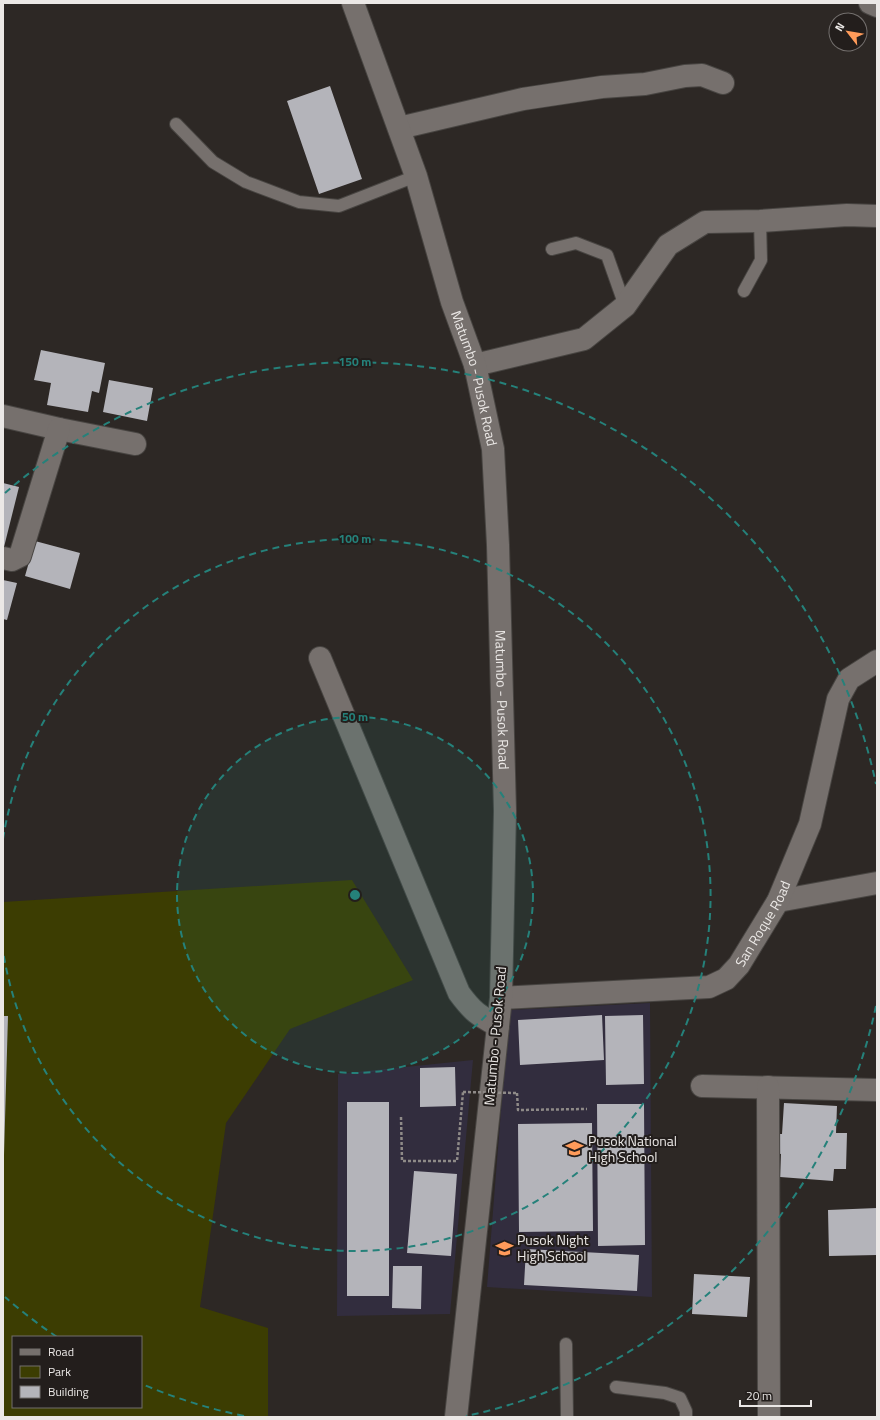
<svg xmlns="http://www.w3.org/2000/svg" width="880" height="1420" font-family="'Titillium Web',sans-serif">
<rect width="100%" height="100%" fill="#2d2825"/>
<path fill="#322d3e" d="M650 1003 652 1297 487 1287 509 1010Z
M473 1060 450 1314 337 1316 338 1074Z"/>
<path fill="#3c3d02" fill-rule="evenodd" d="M352 880 413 980 290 1029 226 1123 200 1307 268 1328V1417H3V902ZM13 1337H141V1407H13Z"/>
<path fill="#b4b4ba" d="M330 86 362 179 319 194 287 101Z
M41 350 105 363 99 393 92 391 88 412 47 405 51 383 34 380Z
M109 380 153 388 147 421 103 412Z
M3 483 19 487 4 547H3Z
M35 541 80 553 70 589 25 576Z
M3 580 17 583 7 620 3 619Z
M602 1015 604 1060 520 1065 518 1020Z
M643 1015 644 1084 606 1085 605 1016Z
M3 1016H8L4 1155H3Z
M455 1067 456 1106 420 1107V1068Z
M347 1102H389V1296H347Z
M784 1103 837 1106 836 1133H847L846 1169H834L833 1181 780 1177 781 1154 773 1153 774 1134H782Z
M597 1104H644L645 1245 598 1246Z
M592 1123 593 1231 519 1232 518 1124Z
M414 1171 457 1174 451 1256 407 1253Z
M877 1208V1255L829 1256 828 1210Z
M526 1249 639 1255 637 1291 524 1285Z
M393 1266H422L421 1309 392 1308Z
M694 1274 750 1277 747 1317 692 1314Z"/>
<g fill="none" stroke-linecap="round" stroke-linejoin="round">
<defs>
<path id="service" d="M176 124 213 162 246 182 299 202 339 206 416 176
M552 249 576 243 607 255 625 306
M744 291 761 260 760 221
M566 1344 567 1417
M616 1387 665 1393 680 1398 686 1411V1417"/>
<g id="minor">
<path d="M870 3 877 6"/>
<path d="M399 128 523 99 602 87 645 84 685 76 702 75 723 83"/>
<path d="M475 365 584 339 625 306 668 245 705 222 760 221 847 215 877 216"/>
<path d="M3 416 59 429 135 444"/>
<path d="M3 558 12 560 20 556 59 429"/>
<path d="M320 658 459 993C473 1012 478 1015 498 1026"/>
<path d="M778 901 877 883"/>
<path id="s1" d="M501 998 709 987 726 979 739 965 778 901 810 824 838 699 849 679 877 661"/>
<path d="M702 1086 877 1090"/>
<path d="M768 1087 769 1417"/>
</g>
<g id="tertiary">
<path id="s2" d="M353 3 416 176 452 302 475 365 493 449 498 545 505 811 501 998 456 1417"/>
</g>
</defs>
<use href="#service" stroke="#484542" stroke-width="14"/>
<use href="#minor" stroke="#484542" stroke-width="24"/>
<use href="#tertiary" stroke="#484542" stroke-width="24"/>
<path stroke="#8f8b88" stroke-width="2.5" stroke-dasharray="3 2" stroke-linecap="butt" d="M517 1093 518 1110 587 1109
M401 1117 402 1161H457L463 1092"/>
<use href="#service" stroke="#76706d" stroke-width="12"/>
<use href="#minor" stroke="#76706d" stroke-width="22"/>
<use href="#tertiary" stroke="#76706d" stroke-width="22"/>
<path stroke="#8f8b88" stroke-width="2.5" stroke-dasharray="3 2" stroke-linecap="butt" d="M463 1092 517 1093"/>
</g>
<circle cx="355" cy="895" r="178" fill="#25817a" fill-opacity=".12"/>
<g fill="none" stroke="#25817a" stroke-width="2" stroke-dasharray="7 5">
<circle cx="355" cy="895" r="178"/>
<path d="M3 839A356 356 0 1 1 3 951"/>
<path d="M876 1006A533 533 0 0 1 466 1416M244 1416A533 533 0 0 1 142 1384M57 1337A533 533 0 0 1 5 1297M5 493A533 533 0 0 1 876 784"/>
</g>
<defs>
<symbol id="school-bare" viewBox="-9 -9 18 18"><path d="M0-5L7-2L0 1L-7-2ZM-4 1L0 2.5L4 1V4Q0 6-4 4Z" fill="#ff9b5a" stroke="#231e1c" stroke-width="2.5" paint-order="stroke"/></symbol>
</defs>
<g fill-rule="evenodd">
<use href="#school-bare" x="562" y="1136" width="25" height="25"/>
<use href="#school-bare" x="492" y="1236" width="25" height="25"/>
</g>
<g text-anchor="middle" stroke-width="4" stroke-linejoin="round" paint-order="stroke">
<g font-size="14" fill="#ebe8e6" stroke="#231e1c">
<text dy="5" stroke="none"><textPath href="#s2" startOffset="395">Matumbo - Pusok Road</textPath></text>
<text dy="5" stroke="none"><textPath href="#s2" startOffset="719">Matumbo - Pusok Road</textPath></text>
<text dy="5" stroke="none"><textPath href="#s1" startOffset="294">San Roque Road</textPath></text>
<text transform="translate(495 1036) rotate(-85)" y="5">Matumbo - Pusok Road</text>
</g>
<g font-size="14" fill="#ebe8e6" stroke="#231e1c" text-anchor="start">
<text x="588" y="1146">Pusok National<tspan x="588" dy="16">High School</tspan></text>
<text x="517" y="1245">Pusok Night<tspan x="517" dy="16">High School</tspan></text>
</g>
</g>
<circle cx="355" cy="895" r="6" fill="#25817a" stroke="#231e1c" stroke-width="2"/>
<g font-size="12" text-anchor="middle" font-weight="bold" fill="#25817a" stroke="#231e1c" stroke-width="4" stroke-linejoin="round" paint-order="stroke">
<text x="355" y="366">150 m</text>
<text x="355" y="543">100 m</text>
<text x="355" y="721">50 m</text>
</g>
<rect width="880" height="1420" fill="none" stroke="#ebe8e6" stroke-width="8"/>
<rect x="12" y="1336" width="130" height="72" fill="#231e1c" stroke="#736f6d"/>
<rect x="20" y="1349" width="20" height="6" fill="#76706d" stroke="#736f6d"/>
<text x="48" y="1356" font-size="12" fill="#ebe8e6">Road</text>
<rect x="20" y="1366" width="20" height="12" fill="#3c3d02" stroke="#736f6d"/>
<text x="48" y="1376" font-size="12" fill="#ebe8e6">Park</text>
<rect x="20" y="1386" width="20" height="12" fill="#b4b4ba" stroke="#736f6d"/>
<text x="48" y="1396" font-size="12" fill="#ebe8e6">Building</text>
<g transform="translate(848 32) rotate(301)"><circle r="19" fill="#231e1c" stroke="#736f6d"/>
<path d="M0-3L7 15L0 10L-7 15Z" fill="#ff9b5a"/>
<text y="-6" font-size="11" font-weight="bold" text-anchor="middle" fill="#ebe8e6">N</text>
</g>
<path d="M740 1400v6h71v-6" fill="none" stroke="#ebe8e6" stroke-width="2"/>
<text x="746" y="1400" font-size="12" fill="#ebe8e6" stroke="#231e1c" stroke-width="3" paint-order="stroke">20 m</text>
</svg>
